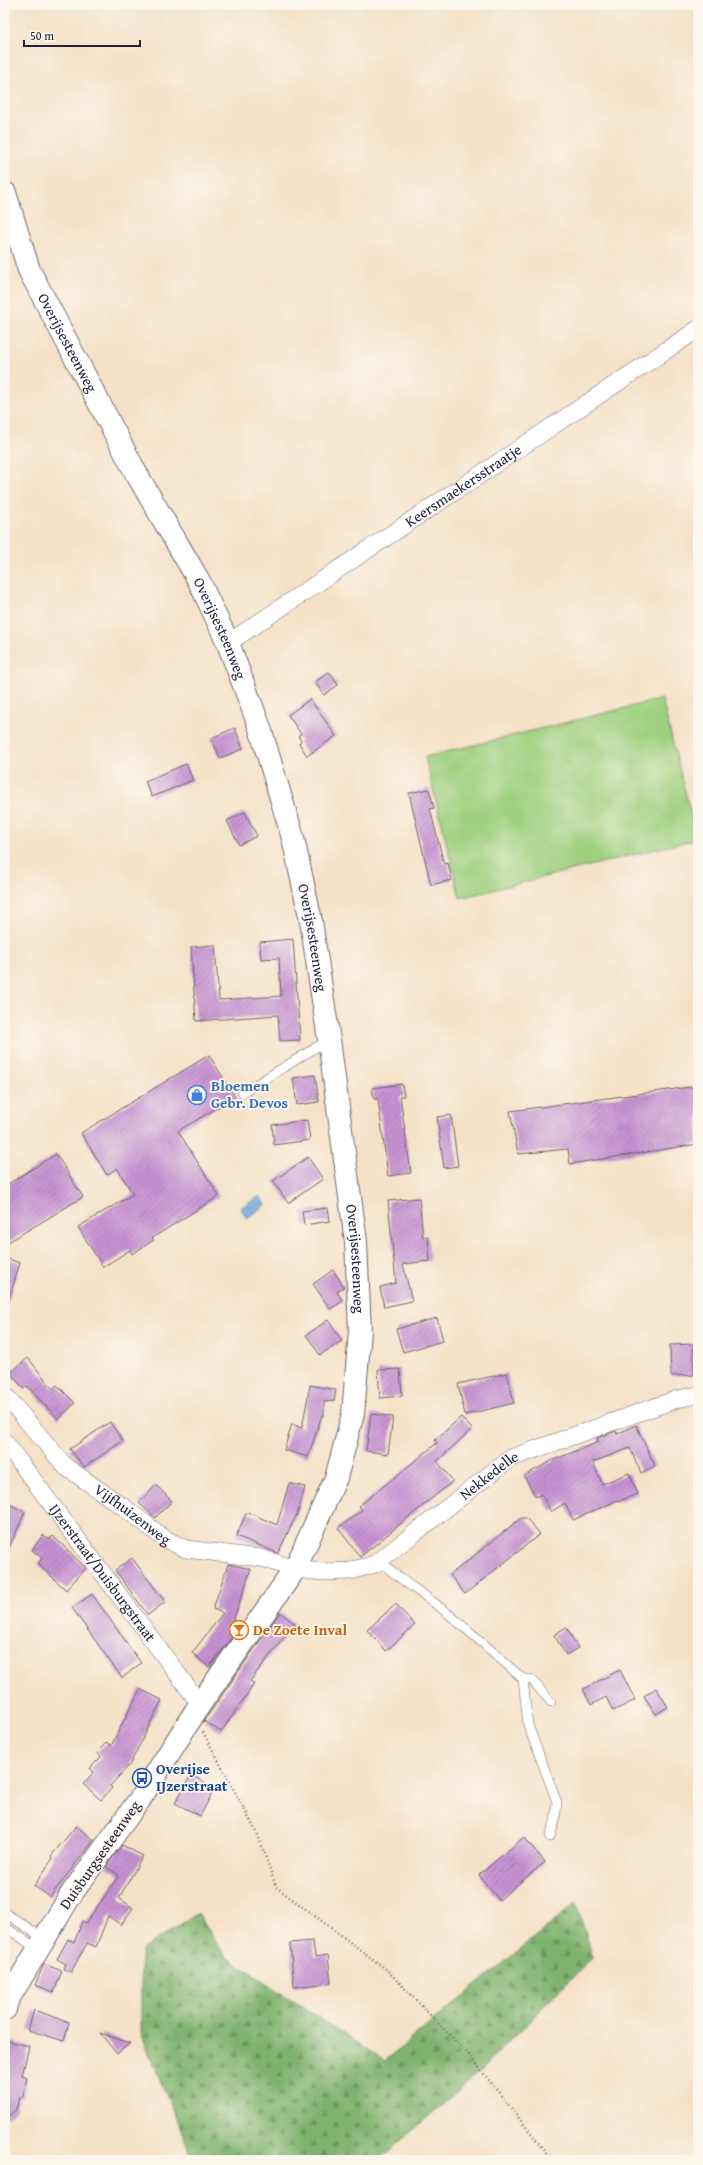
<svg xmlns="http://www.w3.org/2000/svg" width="703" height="2165" font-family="'Gentium Book Plus',serif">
<defs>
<pattern id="forest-firs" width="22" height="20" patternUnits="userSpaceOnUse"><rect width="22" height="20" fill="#7fb26e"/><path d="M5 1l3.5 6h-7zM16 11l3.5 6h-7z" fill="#68905c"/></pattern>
<pattern id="water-waves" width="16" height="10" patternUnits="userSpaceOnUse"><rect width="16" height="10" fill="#70a6de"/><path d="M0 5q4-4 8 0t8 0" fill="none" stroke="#5c87b5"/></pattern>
<pattern id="building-hatch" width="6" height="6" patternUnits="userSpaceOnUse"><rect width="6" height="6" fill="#c793d3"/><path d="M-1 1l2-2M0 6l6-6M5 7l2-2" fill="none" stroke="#a178ac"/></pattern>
</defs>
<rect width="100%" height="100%" fill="#fbf7ec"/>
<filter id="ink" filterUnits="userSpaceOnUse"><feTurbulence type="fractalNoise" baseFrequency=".025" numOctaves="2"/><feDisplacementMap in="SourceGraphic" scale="8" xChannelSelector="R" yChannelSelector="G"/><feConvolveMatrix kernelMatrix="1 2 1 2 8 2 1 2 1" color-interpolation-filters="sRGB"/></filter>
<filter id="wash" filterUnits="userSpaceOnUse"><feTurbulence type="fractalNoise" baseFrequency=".012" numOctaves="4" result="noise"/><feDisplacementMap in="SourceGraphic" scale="16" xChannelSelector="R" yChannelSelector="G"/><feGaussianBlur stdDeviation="0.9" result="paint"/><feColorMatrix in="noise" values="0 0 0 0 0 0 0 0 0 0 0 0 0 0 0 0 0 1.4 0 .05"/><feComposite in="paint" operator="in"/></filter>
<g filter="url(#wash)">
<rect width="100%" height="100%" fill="#f5e1c7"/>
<path fill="#9fd07f" stroke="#60795d" d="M662 699 697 839 460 898 425 757Z"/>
<path fill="url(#forest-firs)" stroke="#506a54" d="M576 1903 593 1957 481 2070 379 2160H193L141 2033V1950L198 1913 225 1956 385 2061Z"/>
<path fill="url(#water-waves)" stroke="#49648c" d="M260 1196 266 1205 247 1218 240 1208Z"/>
<g id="blocks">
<path fill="url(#building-hatch)" d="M329 672 338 685 324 695 315 682Z
M310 699 336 736 307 756 299 743 301 741 298 736 301 734 288 715Z
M235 728 243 749 220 758 211 738Z
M186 764 193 780 152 797 145 781Z
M429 789 434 808 430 809 444 864 448 863 452 880 431 885 409 793Z
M245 812 257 836 239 845 227 821Z
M293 939 300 1040 280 1041 278 1015 196 1021 191 947 215 945 219 1000 281 996 279 958 261 959 260 942Z
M209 1055 235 1097 178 1131 219 1196 152 1238 154 1240 132 1254 130 1250 103 1267 78 1227 133 1194 117 1168 107 1175 81 1133Z
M315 1075 319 1102 297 1105 293 1078Z
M402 1084 404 1096H400L411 1173 388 1176 378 1099H374L372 1088Z
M698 1086V1144L570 1164 568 1149 518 1154 510 1111Z
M451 1115 458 1166 444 1168 437 1117Z
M307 1120 310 1140 274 1145 272 1125Z
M56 1154 83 1197 5 1244V1186Z
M308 1157 323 1179 288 1203 273 1181Z
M419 1198 423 1237H428L430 1261 403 1264 412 1301 384 1307 380 1287 396 1283 388 1201Z
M328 1208 330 1221 304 1225 302 1211Z
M5 1258 20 1263 8 1302H5Z
M333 1270 344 1287 337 1292 343 1301 330 1309 313 1284Z
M437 1318 443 1341 403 1352 396 1329Z
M328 1320 342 1341 320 1355 306 1335Z
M693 1344 694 1375 671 1376 670 1345Z
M28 1358 53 1389 57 1385 75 1403 58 1419 27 1386 24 1389 10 1373Z
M400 1369 402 1396 380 1398 378 1370Z
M507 1373 514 1403 465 1415 458 1384Z
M310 1385 336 1390 334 1401 324 1402V1416L322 1415 308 1457 284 1450 292 1424 302 1428Z
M371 1414 393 1417 388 1454 366 1451Z
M461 1417 472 1429 437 1461 453 1481 360 1557 338 1528 362 1510 359 1506 437 1443 435 1440Z
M110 1422 123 1441 84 1467 70 1449Z
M636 1425 655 1466 641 1473 630 1448 593 1462 602 1484 629 1473 638 1494 619 1501 618 1500 573 1520 565 1503 551 1512 541 1494 536 1497 524 1476 553 1460 599 1442 597 1438 616 1431 617 1434Z
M289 1483 305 1487 298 1512 278 1553 236 1536 247 1512 277 1525Z
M156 1485 172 1501 155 1518 139 1503Z
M5 1502 25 1512 5 1557Z
M521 1518H526L540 1534 465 1594 450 1575Z
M43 1535 50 1539 53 1536 86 1568 66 1590 38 1564 42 1558 32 1550Z
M132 1558 165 1602 148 1615 115 1570Z
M228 1564 251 1569 229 1633 233 1636 209 1667 192 1653 223 1613 213 1609Z
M92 1594 141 1663 122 1678 72 1608Z
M396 1604 415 1625 386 1651 367 1630Z
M280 1612 295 1624 250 1681 254 1684 221 1732 204 1721Z
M566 1627 578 1648 566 1655 554 1635Z
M620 1670 635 1700 613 1711 606 1697 591 1705 583 1689Z
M656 1688 668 1707 656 1714 644 1696Z
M140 1689 162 1700 130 1764 110 1786 112 1788 101 1800 83 1784 94 1772 90 1768 101 1757 97 1752 107 1742 111 1746Z
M191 1775 215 1788 200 1816 175 1803Z
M76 1826 94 1840 50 1897 34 1886 53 1858 51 1856Z
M524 1837 545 1862 499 1900 479 1875Z
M122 1845 143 1856 119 1898 133 1908 121 1925 108 1916 96 1947 87 1943 71 1972 64 1969 66 1964 57 1959 68 1939 74 1943 82 1921 86 1923 119 1875 106 1867Z
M313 1941 315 1957 328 1955 331 1983 294 1987 290 1943Z
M44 1964 62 1971 54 1992 35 1985Z
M34 2010 69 2022 64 2041 28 2030Z
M100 2033 130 2043 117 2054Z
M8 2041 29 2046 22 2076 27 2078 23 2097H19L16 2110 5 2119V2051Z"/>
</g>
</g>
<g filter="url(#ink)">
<use href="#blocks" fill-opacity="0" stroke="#6c656c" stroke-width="1"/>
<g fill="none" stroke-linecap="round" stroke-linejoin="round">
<defs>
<path id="lane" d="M242 1093 328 1040
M380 1560C396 1578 418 1590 437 1605 467 1628 495 1654 523 1679L528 1725 557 1802 555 1821 550 1837
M523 1679H531L551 1702
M5 1913 45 1939
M5 1927 38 1949"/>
<g id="street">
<path id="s1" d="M228 643 698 329"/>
<path id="s2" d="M5 1395 66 1467 125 1508 165 1539 186 1549 261 1558 295 1569 322 1572 350 1571 375 1564 511 1458 677 1399 698 1395"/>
<path id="s3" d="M5 1442 200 1704"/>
</g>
<g id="secondary">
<path id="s4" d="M5 193 29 270 136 473 199 581 228 643 260 728 293 838 311 921 329 1040 356 1242 360 1331 353 1414 336 1478 295 1569 200 1704 140 1799 72 1893 7 2001 5 2009"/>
</g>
</defs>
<use href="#lane" stroke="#6c656c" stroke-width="10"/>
<use href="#street" stroke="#6c656c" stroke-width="18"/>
<use href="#secondary" stroke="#6c656c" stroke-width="24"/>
<path stroke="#6c656c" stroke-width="2.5" stroke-dasharray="1 3" stroke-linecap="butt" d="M5 153 10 176
M203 1732 258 1835 276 1887 386 1969 469 2055 552 2160"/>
<use href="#lane" stroke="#fff" stroke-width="9"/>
<use href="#street" stroke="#fff" stroke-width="17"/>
<use href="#secondary" stroke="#fff" stroke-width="22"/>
</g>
</g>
<defs>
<symbol id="shop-ring" viewBox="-11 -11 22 22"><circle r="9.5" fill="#fbf7ec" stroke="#3f7fe0" stroke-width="1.5"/><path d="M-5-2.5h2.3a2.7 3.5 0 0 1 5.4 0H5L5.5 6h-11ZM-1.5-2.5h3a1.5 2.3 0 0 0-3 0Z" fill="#3f7fe0"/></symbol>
<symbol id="bar-ring" viewBox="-11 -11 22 22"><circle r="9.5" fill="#fbf7ec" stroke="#e8710a" stroke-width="1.5"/><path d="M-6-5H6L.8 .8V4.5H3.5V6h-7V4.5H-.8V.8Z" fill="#e8710a"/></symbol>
<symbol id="bus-ring" viewBox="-11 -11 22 22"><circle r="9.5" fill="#fbf7ec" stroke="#1a4fb4" stroke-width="1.5"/><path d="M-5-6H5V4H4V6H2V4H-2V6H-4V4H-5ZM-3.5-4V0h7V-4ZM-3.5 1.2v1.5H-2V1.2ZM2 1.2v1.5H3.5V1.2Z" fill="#1a4fb4"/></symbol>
</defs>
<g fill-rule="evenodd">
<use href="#shop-ring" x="186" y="1084" width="22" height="22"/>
<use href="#bar-ring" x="228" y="1619" width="22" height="22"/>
<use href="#bus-ring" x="131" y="1767" width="22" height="22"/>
</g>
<g text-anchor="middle" stroke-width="3.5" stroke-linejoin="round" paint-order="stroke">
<g font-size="15" fill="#22223b" stroke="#fbf7ec">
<text dy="5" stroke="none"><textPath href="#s4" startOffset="163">Overijsesteenweg</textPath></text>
<text dy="5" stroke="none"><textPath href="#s1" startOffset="283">Keersmaekersstraatje</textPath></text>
<text dy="5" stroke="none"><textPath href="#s4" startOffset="487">Overijsesteenweg</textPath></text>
<text dy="5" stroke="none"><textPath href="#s4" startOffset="811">Overijsesteenweg</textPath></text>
<text dy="5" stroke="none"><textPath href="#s4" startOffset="1135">Overijsesteenweg</textPath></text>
<text dy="5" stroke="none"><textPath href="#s2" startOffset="577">Nekkedelle</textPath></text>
<text dy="5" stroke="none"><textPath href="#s2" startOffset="176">Vijfhuizenweg</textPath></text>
<text dy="5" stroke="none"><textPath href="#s3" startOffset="163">IJzerstraat/Duisburgstraat</textPath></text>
<text transform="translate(100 1855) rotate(-55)" y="5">Duisburgsesteenweg</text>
</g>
<g font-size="15" font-weight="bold" fill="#366cbe" stroke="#fbf7ec" text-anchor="start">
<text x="211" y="1091">Bloemen<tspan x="211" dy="17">Gebr. Devos</tspan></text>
</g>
<g font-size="15" font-weight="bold" fill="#c56008" stroke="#fbf7ec" text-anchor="start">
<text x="253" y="1635">De Zoete Inval</text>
</g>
<g font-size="15" font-weight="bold" fill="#164399" stroke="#fbf7ec" text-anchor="start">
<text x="156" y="1774">Overijse<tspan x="156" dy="17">IJzerstraat</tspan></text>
</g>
</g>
<rect width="703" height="2165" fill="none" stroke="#fbf7ec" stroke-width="20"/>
<path d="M24 40v6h116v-6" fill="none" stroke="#22223b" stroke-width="2"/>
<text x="30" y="40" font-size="12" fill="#22223b" stroke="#fbf7ec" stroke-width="3" paint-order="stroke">50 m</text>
</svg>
